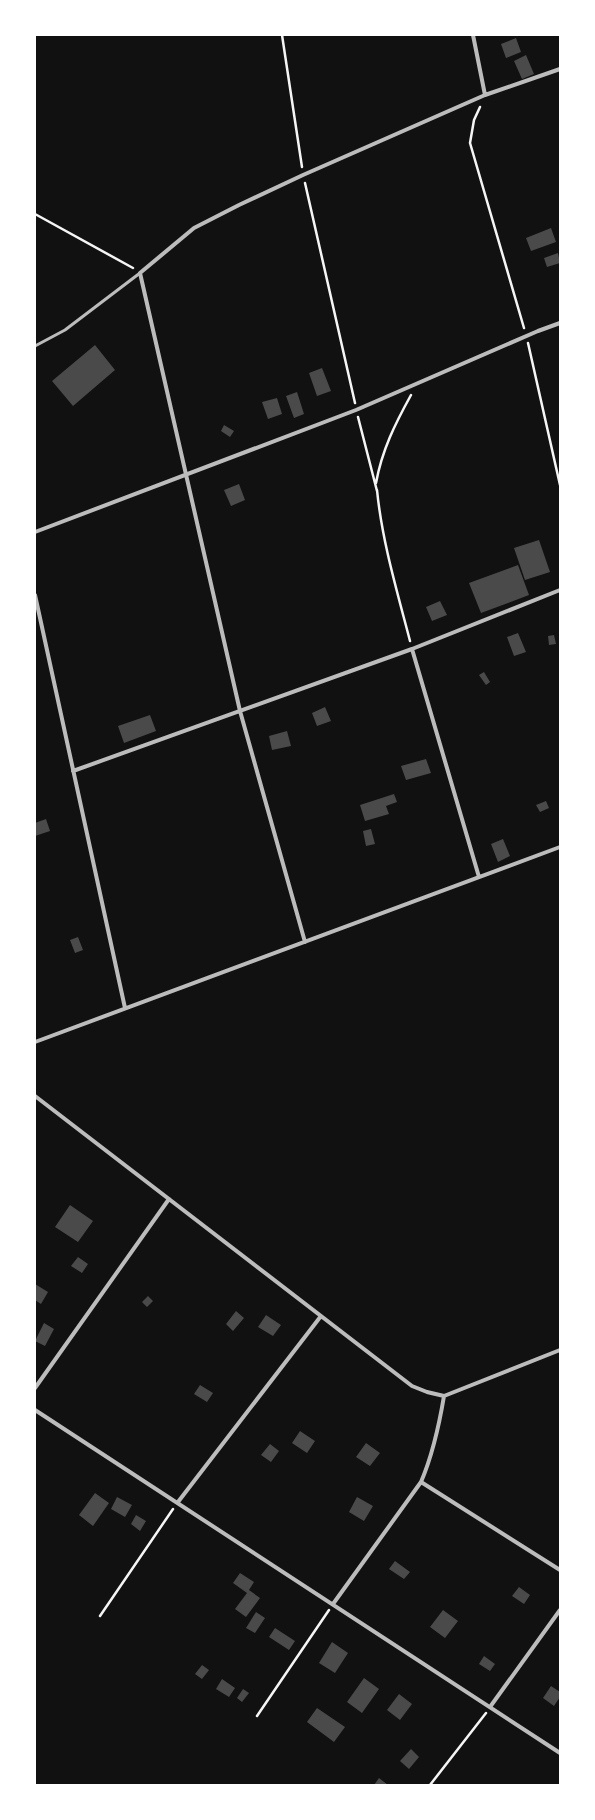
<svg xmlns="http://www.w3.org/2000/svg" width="595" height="1820" font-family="'Roboto Condensed',sans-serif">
<rect width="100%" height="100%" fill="#111"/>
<path fill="#4a4a4a" d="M516 38 521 52 506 58 501 44Z
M526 55 534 74 522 79 514 61Z
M551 228 556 242 531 251 526 238Z
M558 253 560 263 547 267 544 258Z
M95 345 115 370 73 406 52 381Z
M322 368 331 391 317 396 309 373Z
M297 392 304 414 294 418 286 396Z
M277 398 282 414 268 419 262 402Z
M224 425 234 431 230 437 221 431Z
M239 484 245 500 231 506 224 490Z
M539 540 550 572 525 580 514 548Z
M518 565 529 595 481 613 469 583Z
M440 601 447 615 432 621 426 607Z
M518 633 526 652 514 656 507 637Z
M554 635 556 644 549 645 548 636Z
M484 672 490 682 486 685 479 675Z
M325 707 331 721 317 726 312 713Z
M150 715 156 731 124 743 118 726Z
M287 731 291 746 272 750 269 736Z
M426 759 431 773 406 780 401 766Z
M394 794 397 802 386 806 389 814 365 821 360 805Z
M546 801 549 808 540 812 536 805Z
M46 819 50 831 35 836V823Z
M371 829 375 844 366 846 363 831Z
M503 839 510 856 498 862 491 844Z
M78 937 83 950 75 953 70 940Z
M70 1205 93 1221 78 1242 55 1227Z
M78 1257 88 1264 82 1273 71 1266Z
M35 1284 48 1292 41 1304 35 1300Z
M148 1296 153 1301 147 1307 142 1302Z
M236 1311 244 1318 233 1331 226 1324Z
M266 1315 281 1325 273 1336 258 1327Z
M44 1323 54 1329 45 1346 35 1341Z
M200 1385 213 1393 207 1402 194 1394Z
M300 1431 315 1441 307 1453 292 1443Z
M366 1443 380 1453 370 1466 356 1457Z
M270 1444 279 1451 271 1462 261 1455Z
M95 1493 109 1503 93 1526 79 1515Z
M117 1497 132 1505 125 1517 111 1509Z
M357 1497 373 1506 364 1521 349 1512Z
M136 1515 146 1521 140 1531 131 1524Z
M395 1561 410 1572 404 1579 389 1569Z
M240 1573 254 1582 249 1590 260 1598 246 1617 235 1609 247 1593 233 1583Z
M519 1587 530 1595 524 1604 512 1596Z
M443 1610 458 1621 445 1638 430 1627Z
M256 1612 265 1618 255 1633 246 1628Z
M275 1628 295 1641 289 1650 269 1637Z
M332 1642 348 1653 335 1673 319 1663Z
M484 1656 495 1664 490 1671 479 1664Z
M202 1665 209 1670 202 1679 195 1674Z
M364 1678 379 1689 362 1713 347 1702Z
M222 1679 235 1688 229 1697 216 1689Z
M551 1686 560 1692V1697L554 1706 543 1698Z
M243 1689 249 1693 242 1702 237 1698Z
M399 1694 412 1704 400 1720 387 1710Z
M317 1708 345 1727 334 1742 307 1722Z
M411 1749 419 1757 409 1769 400 1761Z
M379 1778 388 1785H374Z"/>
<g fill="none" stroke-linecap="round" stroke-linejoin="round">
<path stroke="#f5f5f5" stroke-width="2.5" d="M282 35 302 167
M480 107 474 120 470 143 524 328
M305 183 355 403
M35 214 133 268
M528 343 560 485
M358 417 377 491
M376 483C382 450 395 424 411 395
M377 490C382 541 397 591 410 641
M100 1616 173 1509
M257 1716 329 1610
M430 1785 486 1713"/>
<path stroke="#bcbcbc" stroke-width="3" d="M35 346 65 330 140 273"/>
<path stroke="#bcbcbc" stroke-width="4" d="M473 35 485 95
M35 532 356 410 538 331 560 323
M35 595 125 1008
M412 649 479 877
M73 771 412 649 560 590
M305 942 240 711 140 273 194 228 239 205 303 175 485 95 560 69
M35 1042 560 847
M35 1096 412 1386 427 1392 444 1396
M35 1388 169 1199
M35 1410 560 1753
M421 1482 560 1570
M178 1502 321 1316
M333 1604 421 1482C433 1454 439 1426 444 1396L560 1350
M490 1707 560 1610"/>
</g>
<rect width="595" height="1820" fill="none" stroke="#ffffff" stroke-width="72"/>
</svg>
